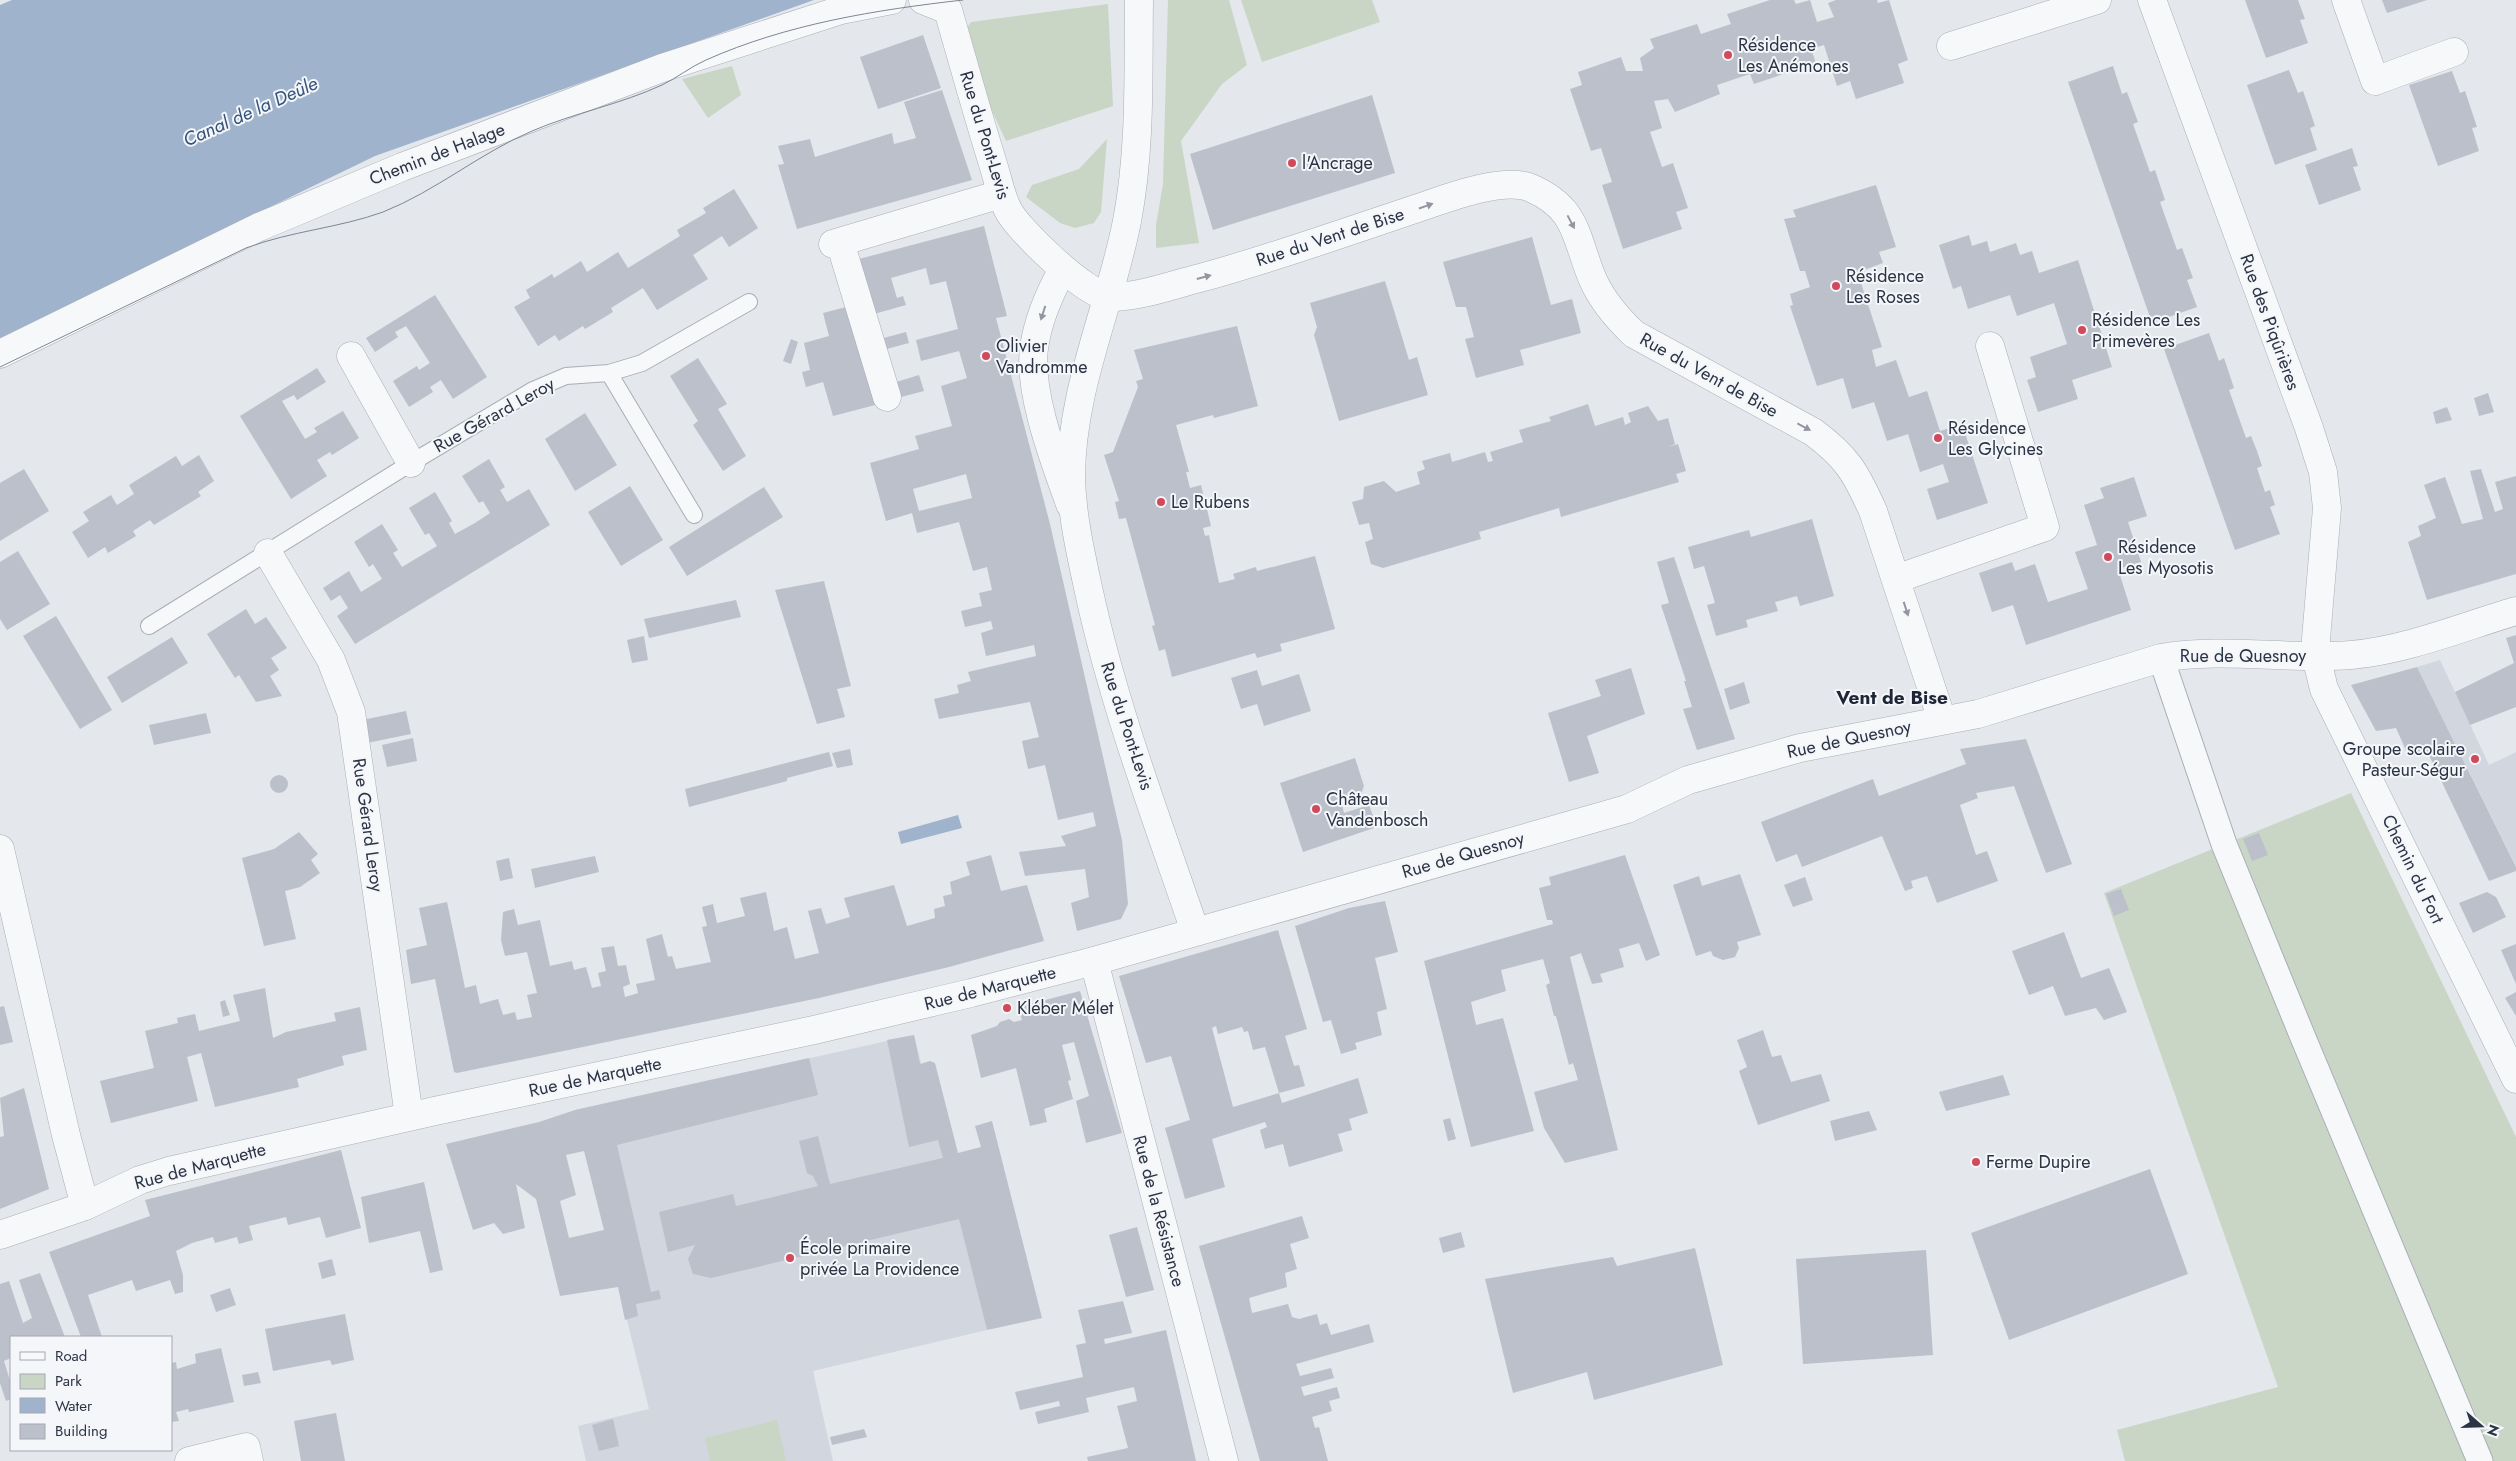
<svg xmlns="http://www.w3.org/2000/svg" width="2516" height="1461" font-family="Jost,sans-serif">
<rect width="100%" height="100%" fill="#e4e7ec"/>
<path fill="#d2d6de" d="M2440 660 2489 765 2516 752V866L2417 667Z
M914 1035 987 1330 813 1371 833 1461H586L578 1426 649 1409 575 1110Z"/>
<path fill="#c9d6c5" d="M1168 0H1229L1247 65 1222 84 1181 141 1199 243 1156 248V225L1163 184Z
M1241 0H1372L1380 22 1262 62Z
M1108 4 1113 106 1006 141 959 39 971 22Z
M732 66 741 95 708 118 682 79Z
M1107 139 1101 212 1094 223 1075 228 1060 223 1026 197 1032 185 1079 169Z
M2351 793 2516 1137V1461H2125L2117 1430 2278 1387 2104 893Z
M777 1420 786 1461H710L705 1438Z"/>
<path fill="#9fb4cc" d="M12 0H814L375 156 0 338V5Z
M958 815 962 828 901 844 898 832Z"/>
<path fill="#bbc0ca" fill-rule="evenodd" d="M1770 0H1794L1796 4 1810 0 1817 22 1834 17 1828 3 1836 0H1877L1878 3 1889 0 1908 60 1898 64 1904 83 1856 99 1850 81 1837 86 1824 45 1811 49 1816 63 1754 84 1750 74 1717 85 1720 94 1675 112 1668 99 1654 101 1662 128 1650 132 1662 167 1673 163 1688 208 1676 212 1682 229 1623 249 1602 185 1612 182 1601 148 1591 151 1570 89 1582 85 1578 72 1621 57 1626 71H1643L1640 58 1654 48 1650 39 1697 24 1701 34 1731 24 1727 14Z
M2245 0H2298L2305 19 2300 20 2308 43 2266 58Z
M2382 0H2427L2387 13Z
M923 35 941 88 878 109 860 57Z
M2113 66 2122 94 2127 92 2138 122 2133 124 2150 172 2155 170 2165 200 2160 202 2177 250 2182 248 2193 278 2187 280 2197 307 2152 323 2068 82Z
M2289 70 2298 93 2303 91 2309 108 2315 126 2310 128 2317 150 2275 165 2247 85Z
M2452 71 2460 93 2465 91 2477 127 2472 128 2479 151 2438 166 2409 85Z
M942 90 972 180 797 229 778 165 784 164 778 146 810 139 815 157 892 133 894 144 916 138 904 102Z
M1372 95 1395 173 1213 230 1190 154Z
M2352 148 2358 166 2353 167 2361 190 2319 205 2305 165Z
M1876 185 1896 247 1879 252 1883 263 1853 274 1857 284 1861 283 1882 347 1872 350 1876 367 1896 360 1909 397 1927 391 1940 431 1962 424 1988 503 1937 520 1927 489 1949 482 1943 464 1920 472 1908 434 1887 441 1874 402 1852 409 1843 378 1817 386 1790 306 1793 305 1790 294 1810 287 1805 271H1800L1784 219 1796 217 1793 210Z
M734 189 758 228 729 247 722 236 693 255 708 279 657 310 643 288 611 308 613 312 585 329 583 326 559 341 555 335 538 346 514 307 530 298 526 290 552 274 554 278 581 261 587 272 618 252 628 268 680 236 677 230 706 213 703 208Z
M984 226 1007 316 996 318 1050 524 1122 840 1128 904 1121 919 1077 931 1071 903 1089 897 1085 869 1025 876 1019 852 1066 846 1061 836 1096 826 1093 812 1058 820 1045 765 1028 769 1022 741 1039 737 1030 702 939 719 934 699 959 693 957 685 971 681 968 672 1036 656 1034 645 986 656 981 633 993 629 991 621 965 627 961 611 982 606 979 593 992 590 987 567 973 571 959 522 917 533 912 513 886 521 870 463 919 449 915 436 952 426 941 386 967 378 959 351 921 361 916 340 958 329 946 281 930 285 926 268 891 278 897 298 903 296 906 305 874 314 859 259ZM966 474 972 498 919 511 913 489Z
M1969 235 1972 246 1987 241 1990 252 2016 243 2020 255 2032 251 2039 273 2078 260 2112 367 2072 380 2078 399 2038 412 2027 380 2036 377 2030 357 2067 344 2054 303 2017 316 2010 295 1968 309 1961 286 1953 289 1939 245Z
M1532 237 1551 305 1572 299 1581 333 1520 350 1524 365 1476 378 1465 339 1474 337 1466 307H1456L1443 262Z
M1385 281 1409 360 1417 357 1428 395 1339 421 1314 335 1317 327 1310 303Z
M435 295 487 377 453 399 441 380 430 387 433 392 409 407 393 381 417 366 419 370 430 363 406 326 395 332 398 337 375 352 366 338Z
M850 306 879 404 833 416 823 382 806 387 802 372 810 370 804 343 829 336 823 313Z
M1237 326 1258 406 1214 418 1213 415 1176 425 1189 472H1186L1190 488 1201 485 1211 526 1203 528 1205 536 1209 535 1219 583 1235 579 1233 574 1256 567 1257 571 1315 556 1335 629 1280 644 1282 651 1257 658 1255 653 1172 677 1165 649 1159 651 1152 626 1155 625 1126 518 1119 519 1115 502 1119 501 1104 455 1113 452 1138 387 1136 381 1143 379 1134 350Z
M906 332 909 343 883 350 880 339Z
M2209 333 2219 361 2224 358 2234 388 2229 390 2246 438 2251 436 2257 451 2262 466 2257 468 2265 492 2270 490 2275 505 2270 507 2280 534 2235 550 2164 349Z
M791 339 798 342 791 364 783 361Z
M698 358 727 404 718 409 746 456 723 471 693 425 698 421 670 376Z
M317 368 326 382 297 400 294 395 282 401 305 439 317 432 314 428 343 411 359 438 332 455 330 452 317 460 327 476 291 499 240 416Z
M919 375 924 391 897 398 893 383Z
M2488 393 2494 412 2479 416 2474 398Z
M1588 404 1595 426 1623 417 1625 425 1631 422 1628 413 1648 406 1658 421 1668 418 1675 444 1668 447 1678 444 1686 471 1676 474 1679 482 1561 517 1559 508 1479 532 1481 539 1383 568 1371 564 1365 542 1373 539 1369 523 1359 525 1352 502 1363 499 1364 487 1384 481 1396 492 1420 484 1417 472 1425 469 1422 461 1450 453 1452 462 1485 452 1488 462 1493 461 1490 452 1523 442 1519 430 1551 421 1549 417Z
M2447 407 2452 420 2436 424 2433 412Z
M585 413 617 465 575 491 545 439Z
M199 455 214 481 198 492 201 496 154 525 150 520 133 531 136 536 108 553 105 547 88 558 72 532 89 521 83 512 111 495 117 505 134 494 129 485 176 456 182 466Z
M489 459 505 487 500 490 507 502 529 489 550 525 355 644 337 616 348 608 340 595 331 601 323 588 349 571 361 592 382 579 373 564 369 567 354 542 382 524 398 550 393 553 402 567 437 546 429 533 425 535 409 508 435 492 452 521 449 523 455 534 475 523 490 513 483 501 479 503 462 476Z
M24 469 49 511 0 541V483Z
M2481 469 2495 512 2503 509 2495 482 2516 476V574L2427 600 2408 542 2421 536 2418 526 2436 518 2424 485 2445 477 2462 524 2483 519 2470 471Z
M2134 477 2147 516 2128 522 2141 562 2118 569 2131 610 2026 645 2013 605 1992 612 1979 573 2012 562 2015 571 2035 564 2048 602 2088 589 2075 552 2097 545 2084 505 2104 498 2100 488Z
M630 486 663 540 621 566 588 512Z
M764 487 783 517 687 576 669 547Z
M1812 519 1834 596 1800 606 1797 596 1775 602 1778 611 1746 620 1748 627 1716 636 1707 605 1715 603 1704 566 1694 569 1688 547 1749 530 1751 537Z
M18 551 50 604 7 630 0 619V562Z
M1674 557 1735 739 1697 750 1683 709 1692 707 1684 681H1686L1661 605 1669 603 1657 562Z
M824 581 851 686 837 689 845 717 817 724 775 590Z
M736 600 741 617 649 638 644 619Z
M246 609 255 624 266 617 287 648 271 658 279 670 270 676 282 696 256 702 239 675 235 678 207 634Z
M56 616 112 710 80 729 23 636Z
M2516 635V707L2470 725 2455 692 2514 663 2506 638Z
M644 636 648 660 632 663 627 640Z
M172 637 188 663 122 703 107 677Z
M2417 667 2516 867V871L2489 881 2428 753 2409 757 2396 728 2376 731 2351 685Z
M1631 668 1645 714 1587 736 1599 773 1569 782 1548 713 1601 696 1595 680Z
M1257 670 1262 686 1299 674 1311 711 1264 726 1257 704 1241 709 1231 678Z
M1744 682 1750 703 1730 710 1724 689Z
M406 711 411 734 367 743 362 720Z
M206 713 211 733 154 745 149 725Z
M413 738 417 761 387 767 382 745Z
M2026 739 2072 864 2046 873 2014 786 1976 793 1978 798 1960 805 1976 855 1987 851 1998 881 1937 903 1927 876 1911 881 1913 888 1905 891 1882 836 1802 867 1797 854 1776 862 1761 822 1873 779 1879 796 1966 764 1960 749Z
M850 749 853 765 837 768 832 753Z
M829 752 833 766 787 778V781L689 807 685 789Z
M1355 758 1364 786 1359 799 1342 805 1344 813 1369 805 1377 827 1303 852 1280 783Z
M270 784a9 9 0 1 1 18 0a9 9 0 1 1-18 0Z
M299 832 318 854 311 860 320 873 300 887 285 891 296 939 264 946 242 858 274 849Z
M2259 833 2268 855 2252 861 2243 839Z
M991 855 1001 891 1027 885 1044 941 949 967 819 998 457 1073 454 1072 435 979 411 984 406 950 427 945 419 908 447 902 465 988 476 985 480 1004 498 999 503 1015 515 1012 517 1020 532 1017 527 995 537 993 527 952 505 956 501 940 503 912 514 909 518 925 540 920 550 966 572 961 574 970 586 967 592 988 601 986 598 973 606 971 601 948 614 946 618 966 626 965 630 984 623 987 625 997 638 993 636 984 655 980 646 939 662 934 668 957 672 956 676 969 711 962 702 927 707 926 702 907 713 904 717 923 745 916 740 898 766 892 774 931 787 927 795 959 819 953 808 911 821 908 826 924 850 917 844 898 894 885 907 926 935 918 934 909 945 906 943 896 952 894 950 882 970 875 966 862Z
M1625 855 1660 955 1646 961 1639 943 1619 949 1624 967 1600 974 1603 982 1592 984 1581 953 1570 957 1618 1150 1565 1163 1544 1128 1534 1092 1578 1080 1573 1063 1569 1065 1556 1016H1554L1546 985 1550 983 1543 959 1501 970 1506 991 1471 1002 1476 1025 1503 1018 1534 1131 1471 1147 1424 961 1553 924 1552 920H1547L1539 888 1551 885 1549 877Z
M595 856 599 872 535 888 531 869Z
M509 858 513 878 500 881 496 861Z
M1740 874 1761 935 1737 942 1739 948 1735 957 1723 960 1713 956 1711 951 1696 956 1673 885 1699 876 1702 886Z
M1805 877 1813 900 1793 907 1784 885Z
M2121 889 2129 910 2114 916 2106 894Z
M2487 892 2496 897 2506 917 2473 933 2459 903Z
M1385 901 1398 952 1375 958 1387 1009 1377 1012 1382 1035 1355 1043 1357 1049 1341 1054 1331 1020 1323 1022 1295 926 1349 908Z
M1278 930 1307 1029 1285 1036 1294 1066 1299 1065 1305 1086 1279 1093 1265 1047 1253 1050 1248 1031 1244 1032 1242 1027 1218 1034 1216 1026 1212 1028 1233 1107 1279 1093 1282 1103 1358 1078 1368 1113 1349 1119 1352 1130 1338 1134 1343 1151 1289 1167 1283 1144 1265 1149 1260 1130 1267 1127 1265 1122 1212 1139 1225 1187 1185 1199 1165 1128 1190 1120 1171 1056 1146 1063 1119 976Z
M2064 932 2081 978 2109 968 2127 1012 2104 1020 2096 1008 2065 1016 2053 986 2029 995 2012 951Z
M2516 944V984L2501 950Z
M265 988 273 1038 286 1032 336 1021 334 1013 360 1007 367 1050 342 1056 344 1065 297 1079 299 1087 215 1107 201 1053 187 1057 198 1101 111 1123 100 1081 154 1068 145 1031 178 1023 177 1018 195 1014 199 1031 240 1021 233 995Z
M1080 991 1122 1133 1086 1143 1076 1101 1089 1096 1074 1042 1062 1045 1071 1080 1068 1081 1073 1099 1044 1109 1047 1122 1030 1126 1016 1068 981 1078 971 1035 997 1026 1000 1022 1009 1019 1014 1022 1022 1020 1018 1007Z
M2516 992V1016L2505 998Z
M225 1000 230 1015 223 1017 220 1002Z
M4 1006 13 1042 0 1045V1007Z
M1763 1030 1772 1057 1781 1055 1791 1082 1821 1074 1830 1101 1758 1125 1739 1071 1747 1067 1737 1040Z
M914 1035 920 1064 930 1061 935 1063 958 1153 981 1147 975 1126 992 1121 1042 1318 987 1330 959 1219 711 1278 693 1274 688 1259 695 1245 668 1252 659 1212 733 1194 736 1206 818 1186 813 1176 807 1173 799 1141 818 1136 830 1184 943 1158 938 1140 909 1147 887 1040Z
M809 1058 818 1095 617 1145 651 1292 659 1290 661 1299 636 1304 638 1316 625 1320 618 1287 560 1296 536 1199 516 1184 525 1228 503 1234 494 1223 473 1230 446 1144 539 1122 575 1110ZM584 1151 604 1230 569 1238 560 1201 576 1195 566 1155Z
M2003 1075 2010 1095 1946 1111 1939 1092Z
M24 1088 49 1189 0 1209V1137L4 1136 0 1098Z
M1869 1111 1877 1130 1835 1141 1830 1121Z
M1450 1118 1456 1139 1448 1141 1443 1120Z
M341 1150 361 1228 326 1238 320 1217 288 1225 286 1217 249 1226 253 1240 239 1244 237 1237 215 1243 213 1237 192 1243 176 1251 183 1275V1292L175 1294 170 1280 136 1291 132 1280 88 1295 102 1337H81L49 1252 150 1216 145 1200Z
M2150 1169 2188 1274 2009 1340 1971 1233Z
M424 1182 443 1270 430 1273 420 1231 369 1243 361 1197Z
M1302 1216 1309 1238 1290 1244 1297 1269 1285 1273 1287 1287 1249 1298 1252 1313 1288 1304 1292 1317 1299 1319 1317 1314 1320 1325 1327 1323 1331 1335 1369 1324 1374 1342 1296 1364 1300 1376 1331 1368 1334 1378 1301 1387 1304 1396 1337 1387 1340 1398 1329 1401 1332 1411 1312 1417 1315 1428 1319 1427 1328 1461H1260L1199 1246Z
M1137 1227 1154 1290 1126 1297 1109 1235Z
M1461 1232 1465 1247 1443 1253 1439 1238Z
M1695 1248 1723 1365 1594 1400 1587 1372 1513 1393 1485 1279 1613 1257 1617 1266Z
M1926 1250 1933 1355 1803 1364 1796 1259Z
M332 1259 336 1275 322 1279 318 1263Z
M40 1273 65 1337H11V1358L4 1361 11 1384V1399L6 1401 0 1383V1284L9 1281 23 1323 32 1318 19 1280Z
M230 1288 236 1305 216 1312 210 1295Z
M1123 1301 1132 1333 1104 1339 1105 1344 1166 1330 1196 1461H1088L1087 1457 1128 1448 1117 1406 1137 1401 1134 1387 1086 1398 1089 1412 1038 1424 1035 1412 1060 1406 1059 1401 1020 1410 1015 1392 1083 1377 1076 1345 1086 1343 1078 1310Z
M345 1314 354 1360 332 1365 330 1360 273 1371 265 1329Z
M221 1348 234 1402 189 1412 188 1409 176 1412 179 1421 171 1422V1363L176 1362 177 1369 196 1363 195 1354Z
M258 1372 261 1383 244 1386 242 1375Z
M336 1413 345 1461H301L294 1421Z
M613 1419 619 1446 599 1451 592 1425Z
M864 1429 867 1437 832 1445 830 1437Z"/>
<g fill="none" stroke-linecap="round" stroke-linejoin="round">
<defs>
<path id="service" d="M609 373 694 515
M149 626 411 463 533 390 566 376 609 373 642 363 749 302"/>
<path id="pedestrian" d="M2161 658 2224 844 2302 1035 2480 1461"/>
<path id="minor" d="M923 0 948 10C963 62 977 113 993 164 998 180 1001 196 1008 210 1018 230 1088 297 1110 297 1140 297 1172 285 1200 278 1274 258 1346 232 1418 208 1445 199 1503 176 1531 188 1579 209 1575 238 1593 280 1603 302 1617 318 1634 334L1813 432C1847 457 1856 473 1873 511L1942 720
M2152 0 2309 428 2323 472 2327 508 2316 639V656L2324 689 2516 1079
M2346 0 2375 81 2454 52
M1951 46 2097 0
M840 242 887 397
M833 244 1001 194
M1063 269C1049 294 1038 319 1034 348 1028 393 1055 462 1070 504
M0 354 259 227 402 167 662 68 841 10 892 0
M351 356 411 463
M268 553 331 660 351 712 409 1116
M1896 579 2045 527 1990 346
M0 849 66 1135 85 1206
M1094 961 1224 1461
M189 1461 246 1447 249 1461"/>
<path id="tertiary" d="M1139 0C1138 73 1141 148 1127 221 1110 308 1071 388 1071 478 1072 516 1081 555 1089 592 1114 707 1157 820 1195 931
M0 1235 85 1206 140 1180 169 1171 435 1111 814 1030 971 993 1094 961 1627 809 1688 780 1800 748 1978 714 2161 658C2223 647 2288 660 2351 655 2407 650 2462 627 2516 611"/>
</defs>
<use href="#service" stroke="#a9aeb7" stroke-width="18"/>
<use href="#pedestrian" stroke="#a9aeb7" stroke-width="27"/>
<use href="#minor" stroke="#a9aeb7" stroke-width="29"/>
<use href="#tertiary" stroke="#a9aeb7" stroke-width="29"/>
<use href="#service" stroke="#f7f8fa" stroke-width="16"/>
<use href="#pedestrian" stroke="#f7f8fa" stroke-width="25"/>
<use href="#minor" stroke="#f7f8fa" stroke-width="28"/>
<use href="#tertiary" stroke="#f7f8fa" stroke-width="28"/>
<path stroke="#7d8696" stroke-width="1" d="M0 367 246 248C291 231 339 228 383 212 436 191 480 153 532 131 574 113 621 104 662 85 677 78 690 67 706 60 787 24 875 10 963 0"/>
</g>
<defs><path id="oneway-solid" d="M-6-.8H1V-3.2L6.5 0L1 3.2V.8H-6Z" transform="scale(1.25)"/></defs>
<g fill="#9196a0">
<use href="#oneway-solid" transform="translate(1426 206) rotate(-19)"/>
<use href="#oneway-solid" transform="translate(1571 222) rotate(62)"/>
<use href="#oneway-solid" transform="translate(1204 277) rotate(-15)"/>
<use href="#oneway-solid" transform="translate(1043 313) rotate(108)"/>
<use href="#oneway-solid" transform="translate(1804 427) rotate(28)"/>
<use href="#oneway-solid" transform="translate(1906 609) rotate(72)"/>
</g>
<g fill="#d1495b" stroke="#f4f6f9" stroke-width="2">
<circle cx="1728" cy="55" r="5"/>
<circle cx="1292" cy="163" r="5"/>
<circle cx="1836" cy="286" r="5"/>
<circle cx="2082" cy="330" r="5"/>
<circle cx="986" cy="356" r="5"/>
<circle cx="1938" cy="438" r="5"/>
<circle cx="1161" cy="502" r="5"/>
<circle cx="2108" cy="557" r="5"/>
<circle cx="2475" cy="759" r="5"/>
<circle cx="1316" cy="809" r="5"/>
<circle cx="1007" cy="1008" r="5"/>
<circle cx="1976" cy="1162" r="5"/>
<circle cx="790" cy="1258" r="5"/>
</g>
<g text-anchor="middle" stroke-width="4" stroke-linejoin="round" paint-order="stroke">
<g font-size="18" fill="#2b3445" stroke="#f4f6f9" text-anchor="start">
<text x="1738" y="51">Résidence<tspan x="1738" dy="21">Les Anémones</tspan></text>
<text x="1302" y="169">l'Ancrage</text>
<text x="1846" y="282">Résidence<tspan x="1846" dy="21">Les Roses</tspan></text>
<text x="2092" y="326">Résidence Les<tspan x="2092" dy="21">Primevères</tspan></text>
<text x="996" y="352">Olivier<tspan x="996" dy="21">Vandromme</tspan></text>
<text x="1948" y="434">Résidence<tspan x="1948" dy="21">Les Glycines</tspan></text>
<text x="1171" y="508">Le Rubens</text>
<text x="2118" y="553">Résidence<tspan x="2118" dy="21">Les Myosotis</tspan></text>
<text x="2465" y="755" text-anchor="end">Groupe scolaire<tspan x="2465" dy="21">Pasteur-Ségur</tspan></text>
<text x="1326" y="805">Château<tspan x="1326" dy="21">Vandenbosch</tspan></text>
<text x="1017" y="1014">Kléber Mélet</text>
<text x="1986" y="1168">Ferme Dupire</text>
<text x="800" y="1254">École primaire<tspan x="800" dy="21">privée La Providence</tspan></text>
</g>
<g font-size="18" fill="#2b3445" stroke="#f4f6f9">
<text transform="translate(985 135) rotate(73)" y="6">Rue du Pont-Levis</text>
<text transform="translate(437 154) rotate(-21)" y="6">Chemin de Halage</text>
<text transform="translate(1330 237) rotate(-18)" y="6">Rue du Vent de Bise</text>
<text transform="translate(2270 322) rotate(70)" y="6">Rue des Piqûrières</text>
<text transform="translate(1709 375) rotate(29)" y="6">Rue du Vent de Bise</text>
<text transform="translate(494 415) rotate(-29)" y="6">Rue Gérard Leroy</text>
<text x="2243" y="662">Rue de Quesnoy</text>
<text transform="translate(1127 726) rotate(72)" y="6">Rue du Pont-Levis</text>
<text transform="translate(1849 739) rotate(-12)" y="6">Rue de Quesnoy</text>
<text transform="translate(368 825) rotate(82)" y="6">Rue Gérard Leroy</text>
<text transform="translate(1463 855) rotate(-16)" y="6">Rue de Quesnoy</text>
<text transform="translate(2413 869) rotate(64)" y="6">Chemin du Fort</text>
<text transform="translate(990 988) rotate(-14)" y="6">Rue de Marquette</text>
<text transform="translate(595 1077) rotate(-12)" y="6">Rue de Marquette</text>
<text transform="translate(200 1166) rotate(-15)" y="6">Rue de Marquette</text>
<text transform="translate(1159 1211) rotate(75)" y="6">Rue de la Résistance</text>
</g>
<g font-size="19" font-style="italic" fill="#34527a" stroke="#f4f6f9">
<text transform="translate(250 111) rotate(-24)" y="7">Canal de la Deûle</text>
</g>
<g font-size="19" font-weight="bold" fill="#1d2536" stroke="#f4f6f9">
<text x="1892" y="704">Vent de Bise</text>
</g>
</g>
<rect x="10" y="1336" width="162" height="115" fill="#f4f6f9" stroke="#a4a8b1"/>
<rect x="20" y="1352" width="25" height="8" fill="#f7f8fa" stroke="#a4a8b1"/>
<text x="55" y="1361" font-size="15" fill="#2b3445">Road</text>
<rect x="20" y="1374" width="25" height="15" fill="#c9d6c5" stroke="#a4a8b1"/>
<text x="55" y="1386" font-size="15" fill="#2b3445">Park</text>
<rect x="20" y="1398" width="25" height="15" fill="#9fb4cc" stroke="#a4a8b1"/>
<text x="55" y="1411" font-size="15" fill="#2b3445">Water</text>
<rect x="20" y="1424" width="25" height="15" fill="#bbc0ca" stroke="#a4a8b1"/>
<text x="55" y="1436" font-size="15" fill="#2b3445">Building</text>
<g transform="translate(2481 1426) rotate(110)" stroke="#f4f6f9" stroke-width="4" paint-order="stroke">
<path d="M0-4L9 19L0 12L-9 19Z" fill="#2b3445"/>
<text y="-8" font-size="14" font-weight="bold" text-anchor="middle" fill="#2b3445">N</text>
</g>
</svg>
